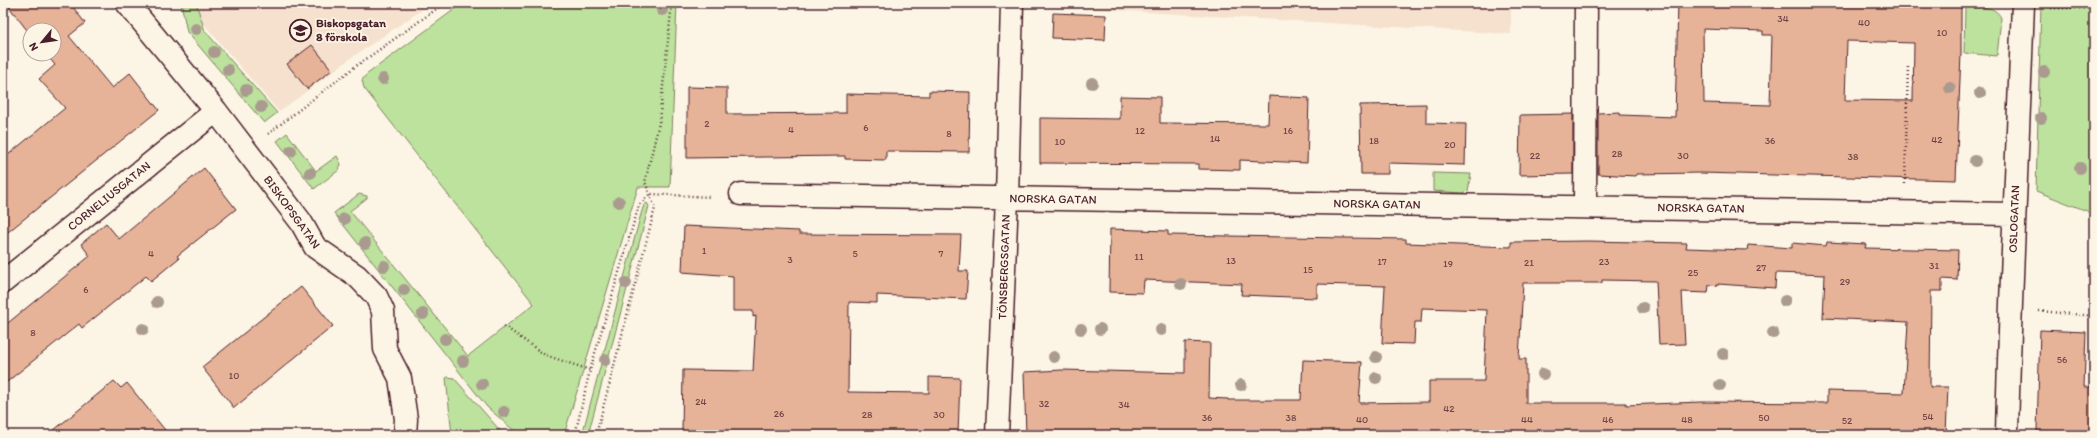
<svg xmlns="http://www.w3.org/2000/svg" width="2097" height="438" font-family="Itim,sans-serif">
<rect width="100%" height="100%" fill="#fcf5e5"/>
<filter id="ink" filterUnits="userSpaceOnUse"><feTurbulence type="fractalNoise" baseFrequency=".025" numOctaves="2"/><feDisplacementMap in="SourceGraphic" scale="8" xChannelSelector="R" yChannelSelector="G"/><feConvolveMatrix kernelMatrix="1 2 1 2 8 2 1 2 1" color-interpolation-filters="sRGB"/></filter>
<g filter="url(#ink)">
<path fill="#f5e1ce" d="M186 3H432L351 58 279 112Z
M996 3H1511V34Z"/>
<path fill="#bce29d" stroke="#838064" d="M181 3H196L205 31 277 113 264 123 187 32Z
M463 3H677L670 187H638L564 435H519L487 407 334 213 359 194 367 196V198L350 211 468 356 534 304 364 88 362 80 366 75Z
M2041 3H2094V217L2087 211 2036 191Z
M1965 7C1978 8 1995 4 2001 18L1997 56 1964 53Z
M287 133 316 171 337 156 341 164 339 170 314 189 277 141Z
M1433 173 1471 174 1468 191 1463 193 1433 191Z
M647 203 649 206 588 435H582L641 214 644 205Z
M448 377 454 378 504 435H452L446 378Z"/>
<path fill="#e6b398" stroke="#4a1f2b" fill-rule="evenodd" d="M6 3H70L85 23 69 36 112 88 130 73 159 110 3 236V159L65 108 39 79 55 65 46 54H54V30H30V34Z
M1678 3H1961V53L1956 180 1701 173 1636 174V176L1598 174V113L1620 112V115L1675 117ZM1703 29 1763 31V35H1772L1770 105 1704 103ZM1847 41 1914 43 1913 101 1845 100Z
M1053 13 1106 15 1105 40 1052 38Z
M312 45 332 70 307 89 287 64Z
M687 87 727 88V114L846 113V94L929 96V91L970 92 969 152 886 151V160L845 159V156L687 158Z
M1120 96 1160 97V123L1268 124 1269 96 1309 98 1307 163 1240 160V170L1198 169V164L1040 163V118L1120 119Z
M1426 104V123L1466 124 1465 165 1388 163V174H1361L1360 105Z
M1573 114V174L1519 175 1520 115Z
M204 168 236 209 177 256 179 258 151 281 146 276 82 328 79 324 3 385V327L90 256 81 244 106 223 119 239Z
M684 226 799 231V234L961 235 959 271H968L966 299 877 295V303L849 302 848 392 929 393V377L960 378 958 435 799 433V435H760V433L682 432 683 370 753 371 756 316 753 317V311H733V276L682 272Z
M1110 229 1168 231V235L1406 239V243L1511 247V242L1588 241 1687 243 1686 248 1747 250 1748 245 1792 248V243L1826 246 1827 242 1866 244 1865 248 1958 250 1957 280 1942 279V291H1931L1930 387H1948L1946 435H1026L1024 372 1062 370 1185 373V342L1210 343 1209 398 1228 399V400H1301L1303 360 1362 362 1359 403 1429 402V381H1484L1487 310 1422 308 1421 322H1415L1414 344 1382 343 1385 286 1317 284V298L1241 295 1242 284 1144 280 1143 293 1109 292ZM1776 273 1825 275 1823 318 1908 322 1904 393 1827 391V403L1701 402 1626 405V403H1526V359H1519L1523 283H1602V280L1656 281 1659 345 1685 344 1682 292 1708 293 1709 285 1718 286V284L1775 288Z
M301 287 333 326 234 408 202 367Z
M2040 330 2086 332 2084 387H2094V433L2037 431Z
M114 381 121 388 127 383 169 435H48Z"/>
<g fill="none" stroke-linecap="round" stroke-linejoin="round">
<defs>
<path id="minor" d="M127 3 216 111 301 222 315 247 357 276 376 296 383 311 385 349 400 378 406 419 405 435
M741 194 2013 214
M1585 207 1586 3
M3 282 216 111
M997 435 1007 198 1012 3
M2007 435C2010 291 2018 147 2023 3"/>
</defs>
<use href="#minor" stroke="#4a1f2b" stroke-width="25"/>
<path stroke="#4a1f2b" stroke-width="2.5" stroke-dasharray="1 3" stroke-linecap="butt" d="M2051 8H2094
M268 134 352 69 445 3
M1905 184 1908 65
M2039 311 2094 316
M504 326 545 355 590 370
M2091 387V381L2094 379
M575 435 590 370 639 205 650 194 712 197
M596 435 655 208 645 182 659 123 672 3
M2089 435V433"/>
<use href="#minor" stroke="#fcf5e5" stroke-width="22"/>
</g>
<g fill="#aa9a8f">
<circle cx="662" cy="10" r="6"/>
<circle cx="196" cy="29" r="6"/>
<circle cx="214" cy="52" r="6"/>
<circle cx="228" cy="70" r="6"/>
<circle cx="2044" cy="72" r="6"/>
<circle cx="383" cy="79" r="6"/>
<circle cx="1092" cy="83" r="6"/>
<circle cx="1950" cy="88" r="6"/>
<circle cx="246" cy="90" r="6"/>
<circle cx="1980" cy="93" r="6"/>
<circle cx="261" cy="107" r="6"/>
<circle cx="2041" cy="118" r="6"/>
<circle cx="291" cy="151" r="6"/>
<circle cx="1975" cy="161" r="6"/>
<circle cx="2080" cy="168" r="6"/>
<circle cx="310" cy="173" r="6"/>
<circle cx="619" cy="202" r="6"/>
<circle cx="344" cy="219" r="6"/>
<circle cx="365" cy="243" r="6"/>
<circle cx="384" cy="266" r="6"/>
<circle cx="626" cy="283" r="6"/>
<circle cx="1181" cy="284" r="6"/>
<circle cx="404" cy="290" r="6"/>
<circle cx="1785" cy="301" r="6"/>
<circle cx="157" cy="302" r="6"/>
<circle cx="1643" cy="308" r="6"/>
<circle cx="423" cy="314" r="6"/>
<circle cx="143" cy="329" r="6"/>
<circle cx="1081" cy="329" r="6"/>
<circle cx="1100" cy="329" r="6"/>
<circle cx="1161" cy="330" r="6"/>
<circle cx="1773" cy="333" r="6"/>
<circle cx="445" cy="339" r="6"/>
<circle cx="1723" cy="354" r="6"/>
<circle cx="1054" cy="357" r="6"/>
<circle cx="1376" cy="357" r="6"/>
<circle cx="605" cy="360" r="6"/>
<circle cx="463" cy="361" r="6"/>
<circle cx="1543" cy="374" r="6"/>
<circle cx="1376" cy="378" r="6"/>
<circle cx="482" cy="384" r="6"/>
<circle cx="1241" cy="385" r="6"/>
<circle cx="1720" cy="385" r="6"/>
<circle cx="504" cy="412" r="6"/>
</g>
</g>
<defs>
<symbol id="school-ring" viewBox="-11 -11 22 22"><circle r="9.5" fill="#fcf5e5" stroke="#4a1f2b" stroke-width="1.5"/><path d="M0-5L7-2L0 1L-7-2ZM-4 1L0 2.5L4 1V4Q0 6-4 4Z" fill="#4a1f2b"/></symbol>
</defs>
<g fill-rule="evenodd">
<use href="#school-ring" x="288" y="18" width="25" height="25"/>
</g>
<g text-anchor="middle" stroke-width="3.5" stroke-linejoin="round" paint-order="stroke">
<g font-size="10" fill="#714446">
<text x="1783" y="22">34</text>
<text x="1864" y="26">40</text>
<text x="1942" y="36">10</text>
<text x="707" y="127">2</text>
<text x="866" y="131">6</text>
<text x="791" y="133">4</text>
<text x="1140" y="134">12</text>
<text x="1288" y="134">16</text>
<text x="949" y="137">8</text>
<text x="1215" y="142">14</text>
<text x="1937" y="143">42</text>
<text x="1374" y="144">18</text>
<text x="1770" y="144">36</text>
<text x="1060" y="145">10</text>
<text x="1450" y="148">20</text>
<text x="1617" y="157">28</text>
<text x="1535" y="159">22</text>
<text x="1683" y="159">30</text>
<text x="1853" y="160">38</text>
<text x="704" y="254">1</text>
<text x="151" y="257">4</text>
<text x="855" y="257">5</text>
<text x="941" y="257">7</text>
<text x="1139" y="260">11</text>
<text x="790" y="263">3</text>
<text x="1231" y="264">13</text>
<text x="1382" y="265">17</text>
<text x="1604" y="265">23</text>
<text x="1529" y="266">21</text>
<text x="1448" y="267">19</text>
<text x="1934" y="269">31</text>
<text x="1761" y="271">27</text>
<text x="1308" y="273">15</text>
<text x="1693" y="276">25</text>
<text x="1845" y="285">29</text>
<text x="86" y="293">6</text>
<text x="33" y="336">8</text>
<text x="2062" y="363">56</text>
<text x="234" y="379">10</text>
<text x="701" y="405">24</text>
<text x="1044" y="407">32</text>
<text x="1124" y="408">34</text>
<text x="1449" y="412">42</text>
<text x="779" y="417">26</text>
<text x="867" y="418">28</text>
<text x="939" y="418">30</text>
<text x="1928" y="420">54</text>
<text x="1207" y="421">36</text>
<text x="1291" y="421">38</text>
<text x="1764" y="421">50</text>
<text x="1362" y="423">40</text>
<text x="1527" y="423">44</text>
<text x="1608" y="423">46</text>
<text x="1687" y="423">48</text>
<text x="1847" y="424">52</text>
</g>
<g font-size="12" font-weight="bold" fill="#4a1f2b" stroke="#fcf5e5" text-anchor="start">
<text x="316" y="27">Biskopsgatan<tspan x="316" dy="14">8 förskola</tspan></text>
</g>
<g font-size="12" fill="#4a1f2b" stroke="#fcf5e5">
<text transform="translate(109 196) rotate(-39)" y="4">CORNELIUSGATAN</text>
<text transform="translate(1053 199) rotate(1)" y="4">NORSKA GATAN</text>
<text transform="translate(1377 204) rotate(1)" y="4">NORSKA GATAN</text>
<text transform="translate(1701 208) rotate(1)" y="4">NORSKA GATAN</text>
<text transform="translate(292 212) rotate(54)" y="4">BISKOPSGATAN</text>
<text transform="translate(2014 219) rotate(-88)" y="4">OSLOGATAN</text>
<text transform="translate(1004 267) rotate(-88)" y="4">TÖNSBERGSGATAN</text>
</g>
</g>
<rect width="2097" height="438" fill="none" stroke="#fcf5e5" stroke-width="16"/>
<rect x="8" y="8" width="2081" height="422" fill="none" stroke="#4a1f2b" stroke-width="1.5" filter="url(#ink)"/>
<g transform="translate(42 42) rotate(241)"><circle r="19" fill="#fcf5e5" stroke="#b59f9b"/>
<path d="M0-3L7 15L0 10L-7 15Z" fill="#4a1f2b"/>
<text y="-6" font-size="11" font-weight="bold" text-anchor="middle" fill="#4a1f2b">N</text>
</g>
</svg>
